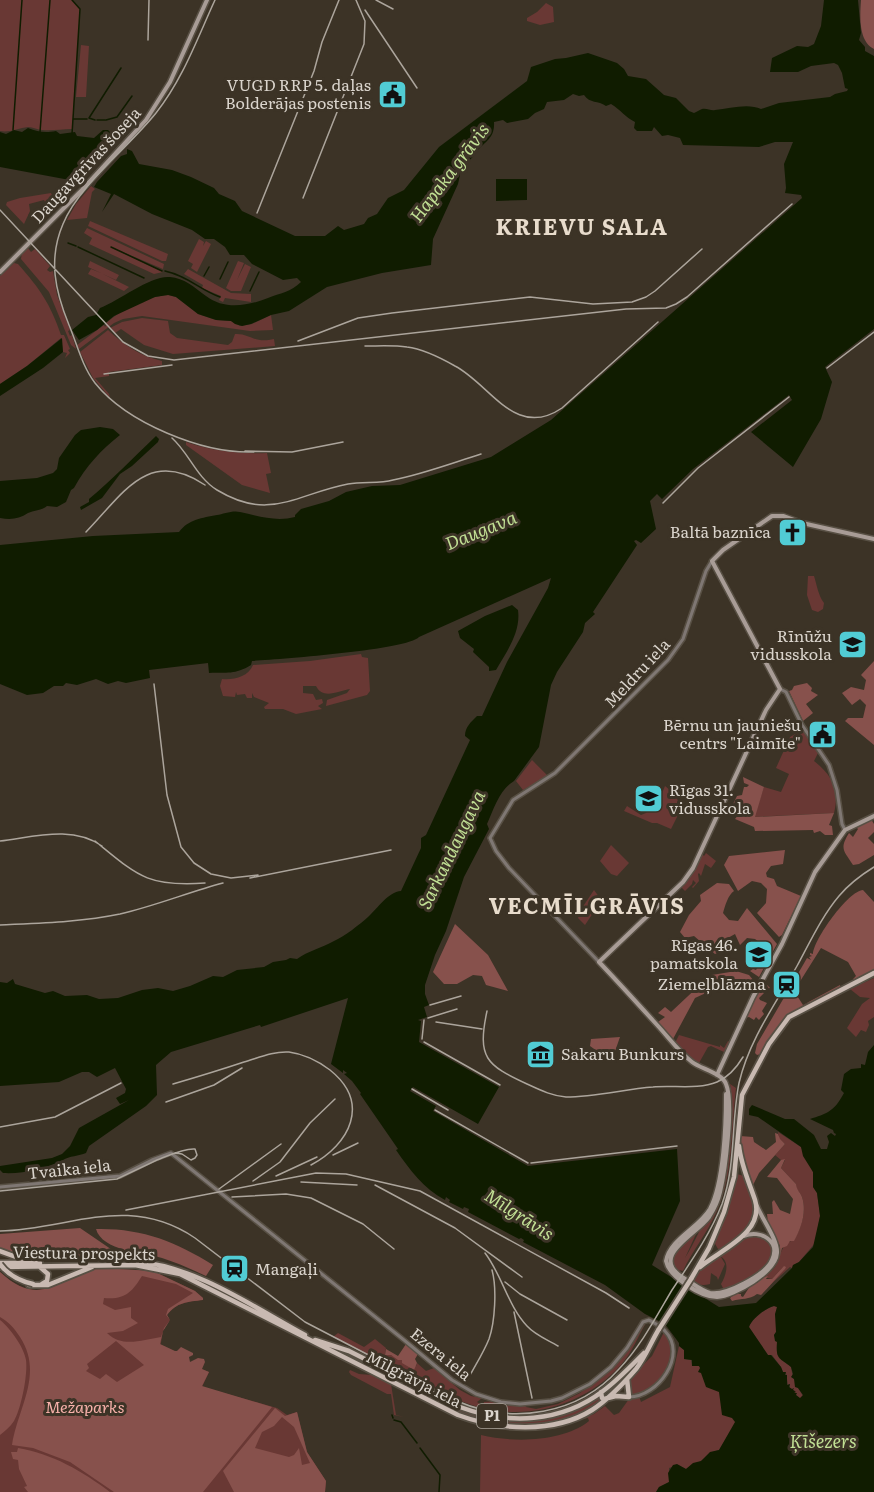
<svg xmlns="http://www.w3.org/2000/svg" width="874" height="1492" font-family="Literata,serif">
<rect width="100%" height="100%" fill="#3c3326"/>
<path fill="#693834" d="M0 0H72L80 9 72 129C62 129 52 131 42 130 38 130 33 127 28 127 19 128 9 133 0 131Z
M546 3 553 7 554 22 540 25 527 21V18L537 12Z
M81 45 89 46 86 97H76Z
M91 186 95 189 92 192 87 218 67 220 76 204Z
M51 193 56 206 50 211 44 200 29 204 30 211 24 224 6 205 7 202 20 198Z
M90 221 168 254 166 261H162L88 226Z
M87 228 164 264 163 269 111 247 163 272 154 274 89 244 92 238 84 233Z
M37 237 28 248 31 252 35 249 50 266 47 270 50 272 53 271 57 295 70 330 68 331 70 336 72 335 76 349 71 345 49 292 21 259 22 252Z
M199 239 204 242 203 246 206 241 211 244 197 272 191 268 193 264 188 261Z
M90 261 119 275 116 280 103 274 129 287 124 291 88 274 91 269 101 273 88 267Z
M238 261 244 263 237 280 245 264 251 267 241 291H231L226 288Z
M14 263 18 264C40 289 50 303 61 335H64L70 349 68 350 70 353 65 358 67 353 63 352 61 338 27 366 0 384V276Z
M188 269 231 293 251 294V302L225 298 223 302 219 300 221 296 202 288 203 285 184 274Z
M169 295 176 297 198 314 216 320 231 321 240 326 252 324 271 315 273 330 250 331 142 316 123 319 114 323 79 349 77 345 104 325 105 327 107 324 106 323C123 309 147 296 169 295Z
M142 318 168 321 170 333 177 338 228 345 232 342 235 334C250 333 254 344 274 339L275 346 173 354 144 345 121 329 115 333 110 328 122 322Z
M108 330C124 345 140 356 162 361V365L109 372V376L95 378 109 394 110 398 93 378 80 352Z
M186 442C213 451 239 454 267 453L271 473 266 474 270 493 242 485 186 445Z
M808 576H814C817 585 818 595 824 603L823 609 818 612 812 610 807 595Z
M361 654 362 657 368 658 370 691 367 695 326 706 327 700 347 693 350 689C338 691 323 700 316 686H303V693L313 694 316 700 322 699 323 703 318 706 322 709 296 714 283 709H265L264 707 269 703 254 697 252 693V698H247L245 694 237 695 236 692 235 697 223 696 220 686 222 679C234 680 248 677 253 665L310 661Z
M802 730 818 753 814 761C832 775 840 790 834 813L754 817 764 787 781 792 789 774 776 768 790 737Z
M532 760 548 776 523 790 516 781Z
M665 786 675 794 678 801 674 811 679 813 671 829 657 823H652L624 811 627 806 641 815 646 813 650 808 655 810Z
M611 845 629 863 617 876 611 874 600 861Z
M706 853 716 861 711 868 705 864 701 876 699 873 698 874 699 881 693 888 692 887 696 883 693 880 692 884 685 891 681 887 693 872 702 854 704 856Z
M594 890 602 901 596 912 593 913 585 925 578 918 582 908Z
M874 978V1017L868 1021 869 1025 866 1032 861 1030 856 1037 847 1028 862 1004 870 998 860 997 850 989Z
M679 1035 720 1047V1045L724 1048 728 1041 730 1042 724 1052 711 1046 708 1047 699 1063 687 1056 675 1043Z
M730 1084 736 1088C731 1129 734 1173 717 1211 708 1232 692 1251 683 1271L679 1270 686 1277 677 1272V1269L675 1271 671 1259 680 1246 697 1232 685 1258C690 1250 694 1242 698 1234 702 1223 714 1215 719 1203 727 1182 734 1107 730 1084Z
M778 1132 801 1147 813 1172V1187L817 1193 819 1207 820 1216 815 1243 799 1262 793 1265 792 1268 790 1267 769 1286 770 1282 784 1266 772 1279 763 1277C767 1274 772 1271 775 1267 782 1257 779 1244 794 1240 801 1228 807 1212 802 1197 800 1192 796 1191 796 1184L781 1168 785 1160H781L775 1155 785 1144 779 1139Z
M737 1174 744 1176C754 1202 764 1221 735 1240 730 1244 725 1248 718 1249L714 1242Z
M759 1235C762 1237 768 1240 771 1243 784 1263 738 1285 724 1290L721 1284C726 1276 731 1260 719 1256L747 1236Z
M721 1257 725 1264 718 1280 717 1277 711 1273 710 1284C702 1286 698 1285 693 1280 698 1271 710 1258 721 1257Z
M100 1268 153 1271 195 1291 203 1298V1300C187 1302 177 1302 167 1315L170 1320 163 1331 159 1354 209 1372 202 1387 277 1408 287 1415 297 1412 307 1452 326 1481 325 1492H0V1272C41 1310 59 1277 100 1268Z
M774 1306 777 1307 776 1332 774 1335 777 1342C776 1359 778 1357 791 1367L793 1378 796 1381 795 1386 798 1388 803 1396 800 1399 794 1393 795 1391 790 1388V1384L788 1385 786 1373 783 1372 781 1367 772 1355H768L749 1327C752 1319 764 1309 774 1306Z
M644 1323H646C637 1338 633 1351 621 1365 585 1405 529 1421 478 1407 457 1401 438 1390 419 1380L418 1381 333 1337 338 1333 364 1347 375 1339 386 1348 385 1355H391L416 1366 417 1363 426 1371 434 1368 460 1390 471 1396 482 1398 477 1402 483 1406 484 1402 494 1401 525 1405 526 1407 536 1409 558 1404 580 1393 603 1376 619 1360Z
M664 1332C667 1336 672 1343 673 1349 674 1370 652 1394 631 1395L630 1378 652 1356Z
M679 1346 684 1350V1359L691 1360 692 1366 696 1364 700 1367 740 1416 719 1450C708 1453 709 1455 701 1461 695 1465 691 1465 686 1469L678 1465 669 1468V1482L659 1487 656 1492H480L481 1435C514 1443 563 1442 589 1421L588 1418 578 1420 594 1414 605 1406 614 1415 619 1413 629 1399 639 1396 641 1402 670 1387Z
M371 1363C427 1392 487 1432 552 1416 567 1412 583 1402 598 1396L602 1401C564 1432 508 1430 464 1416 454 1413 444 1406 434 1402 412 1390 390 1379 368 1368Z
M350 1370 359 1374 372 1375 391 1384 396 1415 404 1417 394 1415 391 1394H387L351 1375 349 1372Z"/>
<path fill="#87514c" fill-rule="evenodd" d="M861 0H874V49C858 41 860 15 861 0Z
M874 661V745L845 721 848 718H863L866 705 860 699 852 705 842 693 851 687 864 690 866 680 861 675Z
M807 683 812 688 811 691 818 695 806 704 813 713 803 721 789 691 792 690 794 686Z
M743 777 764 787 755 817 834 813 829 825 832 826 833 835H825L820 831 814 833 813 830 755 831 754 827 735 819 743 809 746 811 751 808 750 804 744 806 742 802 737 800 731 808 737 796 742 795 744 787H747L749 785 744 783Z
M871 819 874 824V832L868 838 874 844V855L859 864 853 865C844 851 839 849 849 833L853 837 858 829 855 826Z
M785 850 783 864 771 866 766 873 767 877 774 879 777 886 801 896 782 935 779 937 757 913 766 903 767 889 761 883 752 881 738 891 724 865 729 856Z
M717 883 729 884 734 891C728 895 725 906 723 913L729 920 738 921 747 908 777 944 759 977 750 971 753 969 756 970 766 955V947L755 939 747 938 740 945 735 934 726 939 729 948 715 954 694 936 685 938 680 932 689 915 701 901 700 895Z
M863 890 874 902V972L866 976H859L860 979 855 980 853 979 856 976 848 962 821 948 794 991 803 1005 840 985 841 989 814 1002 807 1003 788 1015 777 1028 761 1054 757 1055 755 1053 757 1044 803 965 807 958 811 960 809 957 812 956 810 955V953L813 954C814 939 848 891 863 890Z
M455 924 488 955 508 991 486 985 482 976 473 975 457 984H444L433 972Z
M736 971 749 975 754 981C741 993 721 997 707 985L712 975Z
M703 982 708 992 695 998 673 1039 658 1022 665 1017 658 1013 665 1007 671 1012Z
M762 984H766L770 988 764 989 766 991 759 998 760 1000 767 1003 762 1011 764 1014 759 1020 756 1017 754 1020 749 1017 744 1018Z
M620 1037 613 1057 597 1051 590 1046 591 1039Z
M775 1133 778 1134 780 1139 785 1144 759 1173 753 1185 745 1163 740 1136 753 1137 754 1142 766 1150 776 1142Z
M785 1159 781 1168 796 1184C797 1191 800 1192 802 1197 807 1212 801 1229 794 1241H790L787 1246 782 1248 780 1256V1246L768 1223 767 1214H773L772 1202 774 1200 780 1210 790 1214 793 1199 777 1178 767 1177 781 1160Z
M80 1228 121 1256 116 1259 57 1261 0 1250V1234Z
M96 1229C141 1228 175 1241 213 1265L206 1276C191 1269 178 1263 162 1258 144 1253 102 1251 96 1229Z
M784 1266 786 1267 785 1269C776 1278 770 1286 761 1295L757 1294C749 1300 742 1298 732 1301L730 1298 735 1294H741V1296L743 1297 752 1283H757L765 1275V1277L768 1276 766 1279H772Z
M100 1268 153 1271 195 1291 203 1298V1300C187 1302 177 1302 167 1315L170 1320 163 1331 160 1344 175 1351H177L181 1347 193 1353V1355L189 1357 190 1362 198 1358 204 1359 205 1362 202 1369 209 1372 202 1386 272 1407 203 1492H114L70 1462 33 1448 12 1445C18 1407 44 1374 20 1337 14 1328 9 1322 0 1317V1272C41 1310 59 1277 100 1268ZM142 1276 176 1284 193 1293 168 1309 166 1315 170 1320 164 1328 161 1337C142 1340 122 1348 107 1333L123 1331 138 1323 131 1318V1307L115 1310 103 1304 104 1298C125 1300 132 1292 142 1276ZM116 1341 144 1365 117 1382 106 1374 100 1379 86 1371 89 1368 87 1364Z
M0 1320C10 1328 24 1347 26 1360 28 1375 21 1409 14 1421 10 1427 5 1431 0 1435Z
M406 1344 418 1354 415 1359 417 1363 414 1370 402 1363V1360H398L391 1355H385L386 1349 398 1356Z
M275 1408 285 1416 297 1412 307 1452 326 1481 325 1492H234L223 1471ZM282 1417 294 1427 310 1463 302 1465 299 1448 294 1455 289 1457 255 1448 262 1432 274 1426Z
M18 1448C53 1454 82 1471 110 1492H28L24 1487 27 1486 19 1469 18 1460 13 1459 11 1452H17Z"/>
<path fill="#101c00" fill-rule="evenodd" d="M824 0H858L861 33 859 40 865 47V51L874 56V329L825 367 832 382 821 419 793 467 751 432 792 400 789 395 693 469 662 499 657 494 650 501 656 529 641 543 636 540 634 541 637 545 593 612 595 614 585 623 583 632 557 672 551 685 539 747 514 781C499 790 494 809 487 824L489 829 464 877 446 931 435 955 425 985V994L429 1005 424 1007 427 1017 418 1020 421 1021 419 1042 499 1087 478 1124 413 1087 410 1091 436 1106 433 1111 528 1166 677 1149 680 1201 652 1265 719 1307 756 1303 792 1268 793 1265 799 1262 813 1247 820 1216 817 1193 813 1187V1172L803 1156 801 1147 758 1117 749 1115V1109L752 1105 785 1119H794L814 1135 821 1149H827L829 1142 827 1136 831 1133 835 1136 836 1134 834 1133 833 1130 810 1119C826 1114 834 1112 844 1093L841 1090 844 1074 851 1069 861 1068V1064L865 1065 868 1052 874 1045V1492H656L659 1487 669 1482 668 1473 673 1465 677 1464 686 1469 693 1463 701 1461 710 1452 719 1450 735 1422 732 1418 722 1415 719 1392 706 1387 701 1373 698 1372 700 1368 699 1366H692V1360L684 1359V1350L679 1346V1343L665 1324 645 1314 605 1285 523 1242 524 1240 521 1238 519 1239 468 1212 469 1209 464 1207 463 1209 449 1202 450 1200 446 1197 445 1200C423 1188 410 1170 396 1150L398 1149 360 1094 361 1093 352 1081 344 1074 347 1073 343 1070V1073L331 1064 348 998 261 1027 260 1025 171 1052 156 1065 157 1095 146 1106 89 1146 86 1153C79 1156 69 1156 63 1160 44 1169 24 1174 3 1173L0 1170V1166L52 1158 62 1154 70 1146 79 1128 129 1100 120 1104 116 1098 125 1093 126 1089 115 1068 97 1077 89 1072H82L59 1082 0 1086V982L7 983 13 979 15 984 45 993 53 991 65 996 87 995 99 999 118 998 142 990 158 988 173 991 190 986 213 976 223 977 237 970 264 967 273 962 286 960 290 958 297 959C308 951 321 948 334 941 344 937 360 924 368 917 378 908 388 892 401 891L421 848V838L426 835 470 740 465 736C465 727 471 722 477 716H482L507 662 548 588 551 578 419 637C407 650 280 659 252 661L251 665C235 675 227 672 209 673L208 663 149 670 150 678 126 683 118 681 108 684 96 679 77 685 66 683 63 686H54L43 693 27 695 0 684V545L93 536 179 532C189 519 202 518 217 515 223 514 233 510 240 512 258 516 276 522 295 517V515L301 509 329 501 346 492 372 486 400 485 491 457 551 420 802 198 801 195 785 193 786 188 784 164 793 142H775L759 147 683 145 680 138 668 135 662 136 654 127 652 131H637L634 128 635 122C625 117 621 110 611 104L606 106C598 100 590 104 584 95L579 96 573 94 564 100 547 102 544 109 535 113 528 119 507 123 503 120 494 122C495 138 486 141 477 151 473 156 472 159 467 162L463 161 459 166 460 175 458 184 433 239 431 265 382 273 327 287 289 311 271 315 251 324 242 326 235 324 231 321 216 320 198 314 176 297 168 295 155 297 114 316 97 330 79 340 72 330 88 317 96 315 100 308C120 300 151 275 170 277 184 278 194 287 206 296 224 310 248 306 268 298 280 293 291 292 301 282L297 278 283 280 252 264 244 255H230L225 247 214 239H205L192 230 152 214 114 194 102 212 111 194 94 187 97 182 121 156 127 154V149L132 151 139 164 172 170 191 177 214 188 219 194 235 201 242 211 295 236H325L338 226 344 230 364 224 368 218 377 214 388 198 404 190 439 147 527 81 531 67 555 59 566 58 588 53 617 63 624 69 628 76 646 79 664 95 676 98 689 111 694 113C697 112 699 110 702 109 707 108 711 111 715 110 730 108 749 103 761 109L779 103 830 97 835 94 847 91 848 89 845 88 842 73 838 65 834 63 811 66 798 72H770L772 58 797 46 808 47 814 44 821 26ZM774 1306 777 1307 775 1314 776 1332 774 1335 775 1341 777 1342C776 1359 778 1357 791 1367L793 1374 791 1377 794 1379 795 1387 798 1388 803 1395 800 1398 796 1395 797 1393H794L796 1392 793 1390 794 1388 792 1389 789 1387 790 1384 787 1385V1375H785L786 1372H783L781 1367 771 1355H768L749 1327C752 1319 764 1309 774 1306Z
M28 128C38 132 45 133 56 131L60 134 75 132 77 136 94 138 103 130H108L114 136H104L102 138 107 148 80 179 75 181 0 167V132L6 134 14 130 22 132Z
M496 179H527V200L496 201Z
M62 338 63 352 43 368 0 396V384L27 366Z
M100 427 113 429 120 435C101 450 86 466 74 488L71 490 66 502 57 507 47 506C41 511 35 510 28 513 19 519 11 520 0 518V481L37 478 53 473 57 469 59 458 75 435 81 430Z
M156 436 159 439 158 442 132 466 120 474 102 498 81 510 80 507 89 502V499C113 479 133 458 156 436Z
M512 605 518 610C521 632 507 651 496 670L489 671V667L473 652 474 649 460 638 458 631 485 616Z"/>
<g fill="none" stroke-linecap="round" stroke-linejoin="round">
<path stroke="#101c00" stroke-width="1.5" d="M73 119H87
M95 120 89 118 121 68
M97 120H105
M106 120 117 117 132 96
M13 130 22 0
M40 132 50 0
M72 134 80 9 72 0
M68 243 76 246
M78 247 144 278
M111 247 162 271
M165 271C188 276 200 290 220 297
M204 276 209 267
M220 279 228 262
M250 291 259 272
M392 1415 393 1418
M394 1420 401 1422 417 1443
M420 1448 440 1475 439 1492"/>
<defs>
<path id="tertiary" d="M780 689 786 692 802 725 829 765 837 790 842 824 845 830
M599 962 509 868 496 851 490 838 513 800 555 773 668 660 683 639 706 571 712 561
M0 1187 120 1176 152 1160 171 1153 404 1340 452 1380 476 1394 501 1402 520 1404 551 1401 562 1398 590 1384 611 1367 627 1348 643 1322 649 1320C654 1323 661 1326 665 1331 688 1355 658 1397 629 1397"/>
<path id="secondary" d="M0 272 80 192 146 120 170 82 207 0
M717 1075 753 997 782 944 815 872 845 830 874 816
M726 1094C726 1124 724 1183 710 1209 699 1228 670 1239 666 1261 669 1277 701 1297 717 1297 734 1296 776 1272 777 1253 778 1240 762 1219 757 1206
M744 1236C760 1229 781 1241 772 1260 766 1275 725 1296 710 1293 700 1290 691 1282 682 1277 649 1256 696 1235 709 1217 714 1209 718 1201 720 1192 725 1171 734 1103 726 1084 722 1073 701 1069 692 1062 679 1052 669 1038 658 1026 638 1004 619 983 599 962L683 882 693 868 766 710 780 689 712 561 723 550 772 516H783L802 523 874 539"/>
<path id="primary" d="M0 1251 27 1261
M138 1262C195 1266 255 1308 305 1335
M0 1263H40
M0 1267 135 1265 180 1274 458 1415C498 1430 554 1434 592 1410 609 1399 623 1384 636 1369 645 1358 651 1342 659 1329
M40 1267 48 1274 47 1281 42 1284
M700 1267C720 1250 765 1233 755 1200 749 1182 741 1165 739 1146
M691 1279 709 1248 724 1212 734 1177 742 1095 769 1044 789 1017 874 973
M29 1285H48L92 1267
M315 1340 349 1351 460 1407C508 1425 561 1423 603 1391 618 1380 631 1366 644 1353
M601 1392 602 1398 604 1399 616 1396 629 1397 627 1379"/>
</defs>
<use href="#tertiary" stroke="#585044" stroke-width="6"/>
<use href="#secondary" stroke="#585044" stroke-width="7"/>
<use href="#primary" stroke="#585044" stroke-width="8"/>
<use href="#tertiary" stroke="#7f7773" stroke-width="3"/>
<use href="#secondary" stroke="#a89c96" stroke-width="4"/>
<use href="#primary" stroke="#c8b9b1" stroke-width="4.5"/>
<path stroke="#aca59c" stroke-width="1.5" d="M0 1191 117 1179 157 1160C168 1156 183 1148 195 1149L197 1155 195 1158 191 1160 182 1154 175 1153"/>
<path stroke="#aca59c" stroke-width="1.5" d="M215 0C197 39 183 79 156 113 129 147 79 185 63 224 48 259 55 291 69 325 77 344 82 366 95 383 127 423 203 454 254 452
M376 0 393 9
M365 10 417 88
M148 40 149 0
M303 198 364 44 365 21 356 0
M0 210 123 342 148 356 174 360 626 309 666 308 676 304 687 297 792 204
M257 213 314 71 322 42 339 0
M298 341 358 318 392 313 530 297 593 304 632 302 646 297 655 291 702 249
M365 346C379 346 394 345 407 347 423 349 441 358 455 366 490 384 515 440 562 408L658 322
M827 368 874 332
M104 374 172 365
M172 438C189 453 196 477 217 490 270 522 296 494 348 484 363 481 379 484 393 480 423 474 452 463 481 454
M245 451 292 452 343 442
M663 503 698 468 789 397
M86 532C123 494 148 447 205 485
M154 684 167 795 181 847 194 863 211 874 231 878 258 875
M0 841C34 837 72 825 102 846
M95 841C138 876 147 887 205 883
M250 878 391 850
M0 925C41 923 81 922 120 914 155 906 189 892 223 883
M430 1005 461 996
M487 1011C477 1058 486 1065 527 1084 540 1090 552 1096 566 1097 595 1097 625 1089 653 1087 674 1085 698 1090 717 1082 729 1077 737 1067 743 1057
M428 1018 457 1009
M436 1022 482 1029
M422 1039 424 1020
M424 1042 500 1085
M173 1084C197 1077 220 1070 244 1062 258 1058 273 1051 289 1052 304 1054 318 1061 330 1070 371 1103 350 1144 311 1165
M412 1089 448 1110
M166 1102 214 1085 242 1068
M435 1110 528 1163
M0 1127 55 1117 121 1083
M333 1155 358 1143
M531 1163 677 1146
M276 1176 317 1157
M253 1181 280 1162 310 1123 335 1099
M301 1182 357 1185
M375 1185 455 1228 522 1277
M219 1189 281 1144
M232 1197 286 1194 311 1198 363 1224 394 1249
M126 1210 316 1173 346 1174 420 1191 606 1293 629 1308
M0 1231C71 1229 128 1193 195 1238L305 1322 457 1401C512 1425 578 1415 619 1369 641 1346 656 1317 672 1290 690 1263 710 1235 722 1204 736 1165 731 1123 739 1083 749 1040 776 1003 797 966 810 942 822 916 839 896 849 884 861 875 874 867
M485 1253C502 1275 508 1306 527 1326 535 1335 548 1340 558 1346
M505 1282 520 1294 567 1320
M514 1312 532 1398
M467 1381C474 1367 483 1354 489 1339 495 1322 497 1288 492 1270"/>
<defs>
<path id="primary-bridge" d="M0 1264C8 1275 20 1281 33 1284
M659 1329 691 1279"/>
</defs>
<use href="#primary-bridge" stroke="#585044" stroke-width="8" stroke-linecap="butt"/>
<use href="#primary-bridge" stroke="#c8b9b1" stroke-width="4.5"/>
</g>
<defs>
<symbol id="civic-square" viewBox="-11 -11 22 22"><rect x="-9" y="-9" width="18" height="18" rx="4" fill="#51ccd4" stroke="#3c3326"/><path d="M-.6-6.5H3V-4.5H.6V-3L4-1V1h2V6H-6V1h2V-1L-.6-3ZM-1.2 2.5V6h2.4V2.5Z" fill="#111"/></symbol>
<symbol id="church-square" viewBox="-11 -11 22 22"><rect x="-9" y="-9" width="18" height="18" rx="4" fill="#51ccd4" stroke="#3c3326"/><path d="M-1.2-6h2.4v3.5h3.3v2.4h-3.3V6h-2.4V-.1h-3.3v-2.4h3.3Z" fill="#111"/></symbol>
<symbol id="school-square" viewBox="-11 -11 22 22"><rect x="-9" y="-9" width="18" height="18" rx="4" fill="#51ccd4" stroke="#3c3326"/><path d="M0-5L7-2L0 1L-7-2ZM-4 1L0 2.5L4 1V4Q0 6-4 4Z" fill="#111"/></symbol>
<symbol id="station-square" viewBox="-11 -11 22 22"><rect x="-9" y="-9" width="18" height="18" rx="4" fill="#51ccd4" stroke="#3c3326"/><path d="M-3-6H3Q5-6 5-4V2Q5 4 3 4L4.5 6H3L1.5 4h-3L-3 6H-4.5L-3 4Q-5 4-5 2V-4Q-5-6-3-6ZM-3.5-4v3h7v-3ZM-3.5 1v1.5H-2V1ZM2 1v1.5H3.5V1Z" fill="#111"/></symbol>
<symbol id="museum-square" viewBox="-11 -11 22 22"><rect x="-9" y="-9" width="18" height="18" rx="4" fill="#51ccd4" stroke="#3c3326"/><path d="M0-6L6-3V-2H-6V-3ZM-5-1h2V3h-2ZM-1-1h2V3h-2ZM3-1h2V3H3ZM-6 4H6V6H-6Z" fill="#111"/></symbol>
</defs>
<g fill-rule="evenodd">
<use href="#civic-square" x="376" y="78" width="33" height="33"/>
<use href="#church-square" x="776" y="516" width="33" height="33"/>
<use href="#school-square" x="836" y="628" width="33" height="33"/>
<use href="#civic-square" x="806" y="718" width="33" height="33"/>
<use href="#school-square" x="632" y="782" width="33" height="33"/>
<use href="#school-square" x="742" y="938" width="33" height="33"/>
<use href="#station-square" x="770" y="968" width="33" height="33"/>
<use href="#museum-square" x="524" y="1038" width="33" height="33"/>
<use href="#station-square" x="218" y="1252" width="33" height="33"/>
</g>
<g text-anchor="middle" stroke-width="6" stroke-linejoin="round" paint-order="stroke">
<rect fill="#3c3326" stroke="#aba49a" stroke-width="1.5" x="477" y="1404" width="30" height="24" rx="4.5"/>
<g font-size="15" font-weight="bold" fill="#dad4cc">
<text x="492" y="1421">P1</text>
</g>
<g font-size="16" fill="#dad4cc" stroke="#3c3326" text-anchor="end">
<text x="371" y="91">VUGD RRP 5. daļas<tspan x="371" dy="18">Bolderājas postenis</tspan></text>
<text x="771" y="538">Baltā baznīca</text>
<text x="832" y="642">Rīnūžu<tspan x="832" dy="18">vidusskola</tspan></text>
<text x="801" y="731">Bērnu un jauniešu<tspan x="801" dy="18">centrs "Laimīte"</tspan></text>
<text x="669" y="796" text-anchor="start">Rīgas 31.<tspan x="669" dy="18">vidusskola</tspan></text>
<text x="738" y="951">Rīgas 46.<tspan x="738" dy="18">pamatskola</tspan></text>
<text x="766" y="990">Ziemeļblāzma</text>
<text x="561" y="1060" text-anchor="start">Sakaru Bunkurs</text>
<text x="255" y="1275" text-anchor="start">Mangaļi</text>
</g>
<g font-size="16" fill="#dad4cc" stroke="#3c3326">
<text transform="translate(86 165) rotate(-47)" y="6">Daugavgrīvas šoseja</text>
<text transform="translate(637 673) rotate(-47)" y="6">Meldru iela</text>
<text transform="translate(69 1169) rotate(-6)" y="6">Tvaika iela</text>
<text transform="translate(84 1253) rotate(1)" y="6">Viestura prospekts</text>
<text transform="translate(441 1354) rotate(39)" y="6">Ezera iela</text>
<text transform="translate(414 1379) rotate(27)" y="6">Mīlgrāvja iela</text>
</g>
<g font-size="16" font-style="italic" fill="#f7b1aa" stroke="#3c3326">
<text x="85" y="1413">Mežaparks</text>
</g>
<g font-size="18" font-style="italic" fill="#c1df94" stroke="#3c3326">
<text transform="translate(450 173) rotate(-53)" y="6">Hapaka grāvis</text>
<text transform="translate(481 531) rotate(-22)" y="6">Daugava</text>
<text transform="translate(452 850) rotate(-64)" y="6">Sarkandaugava</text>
<text transform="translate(519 1215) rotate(33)" y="6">Mīlgrāvis</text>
<text x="823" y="1448">Ķīšezers</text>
</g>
<g font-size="22" font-weight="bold" letter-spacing="1.5" fill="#e8dccc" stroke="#3c3326">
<text x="582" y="235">KRIEVU SALA</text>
<text x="587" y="914">VECMĪLGRĀVIS</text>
</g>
</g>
</svg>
